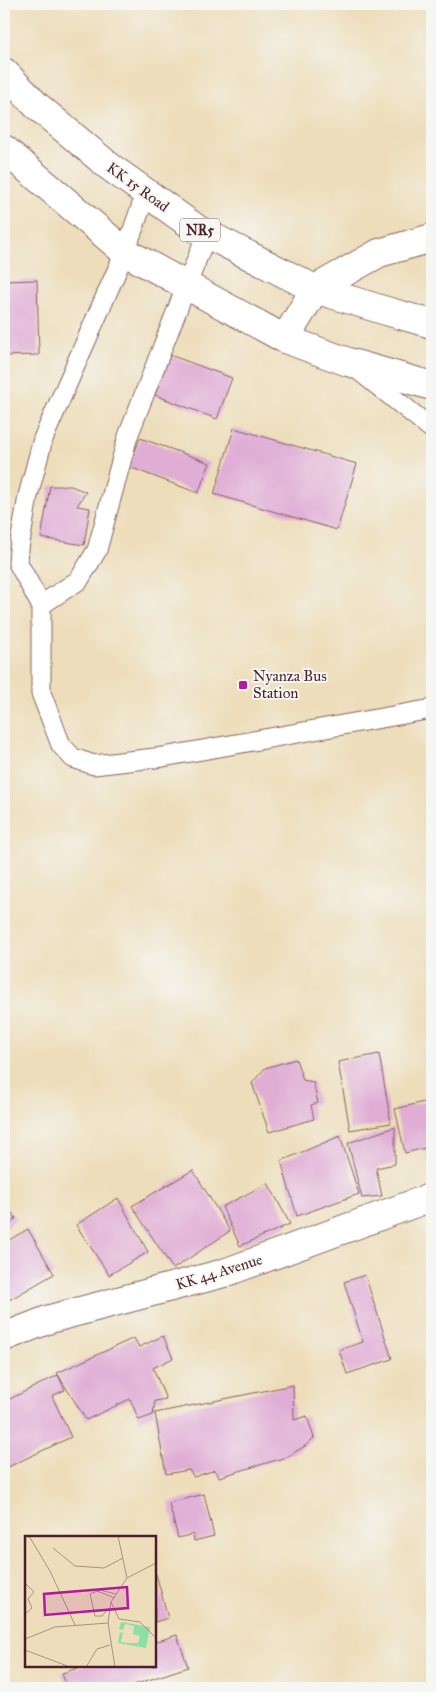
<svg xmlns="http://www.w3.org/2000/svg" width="436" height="1692" font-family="'IM FELL Great Primer',serif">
<rect width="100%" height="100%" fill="#f6f6f2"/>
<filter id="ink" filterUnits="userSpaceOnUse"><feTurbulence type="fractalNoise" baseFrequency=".02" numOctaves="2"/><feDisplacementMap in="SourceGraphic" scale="10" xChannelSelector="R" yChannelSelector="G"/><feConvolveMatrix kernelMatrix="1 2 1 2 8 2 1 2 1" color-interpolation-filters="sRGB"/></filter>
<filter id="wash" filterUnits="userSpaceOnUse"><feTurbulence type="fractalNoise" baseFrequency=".0096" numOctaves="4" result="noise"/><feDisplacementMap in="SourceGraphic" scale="20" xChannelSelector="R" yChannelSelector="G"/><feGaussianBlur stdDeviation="1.12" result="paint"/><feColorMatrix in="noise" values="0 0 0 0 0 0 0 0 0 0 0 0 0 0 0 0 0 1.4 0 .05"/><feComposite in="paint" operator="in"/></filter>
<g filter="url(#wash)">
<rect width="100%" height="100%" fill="#edddba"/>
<g id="blocks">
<path fill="#e0add5" d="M37 280 39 355 4 356V281Z
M170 355 232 378 217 419 155 395Z
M234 428 357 464 337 530 214 494Z
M140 438 210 463 198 493 129 467Z
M50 486H71L86 492 77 506 90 508 84 545 41 538Z
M379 1054 391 1123 350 1130 338 1062Z
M296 1059 303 1080 313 1082 318 1103 311 1105 314 1119 269 1132 252 1083 265 1068Z
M432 1100V1161L428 1162 425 1148 405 1153 395 1109Z
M395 1127V1164L376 1168 382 1196 362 1198 348 1143Z
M340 1136 359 1194 297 1216 281 1161Z
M193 1170 230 1231 173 1269 132 1206Z
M268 1183 290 1224 240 1246 222 1207Z
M118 1198 148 1252 109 1275 76 1225Z
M4 1205 16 1218 4 1231Z
M28 1229 54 1274 4 1303V1243Z
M365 1275 392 1359 347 1374 339 1350 363 1342 344 1282Z
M163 1336 173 1358 153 1368 166 1399 155 1401 153 1415 139 1420 130 1399 86 1420 57 1373 134 1338 139 1347Z
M58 1375 65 1390 52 1396 71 1437 4 1469V1402Z
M293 1385 294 1420 307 1416 314 1438 305 1446 287 1457 219 1477 215 1470 194 1477 189 1470 166 1474 155 1413Z
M204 1494 214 1536 194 1541 193 1534 178 1538 169 1503Z
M156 1574 168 1618 155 1622V1575Z
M177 1635 188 1667 124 1688H67L62 1673 85 1666H155V1642Z"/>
</g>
</g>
<g filter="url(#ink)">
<use href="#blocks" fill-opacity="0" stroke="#83625d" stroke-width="1"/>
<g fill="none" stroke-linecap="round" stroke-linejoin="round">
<defs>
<path id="service" d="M146 193 125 252 43 439 28 496 19 549 18 563 41 605V693L61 745 73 758 94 765 163 757 432 709
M357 369 432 429
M41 605 79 580 97 550 128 436 207 233"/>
<path id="minor" d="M285 339 315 289 379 253 432 238"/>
<path id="secondary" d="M4 1337 50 1319 224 1273 432 1197"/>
<path id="trunk" d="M4 72 37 106 110 167 197 229 315 289 383 310 432 324
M4 149 125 252 285 339 348 362 432 386"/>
</defs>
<use href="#service" stroke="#83625d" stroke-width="21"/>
<use href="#minor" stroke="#83625d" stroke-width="30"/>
<use href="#secondary" stroke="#83625d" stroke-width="30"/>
<use href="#trunk" stroke="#83625d" stroke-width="30"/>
<use href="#service" stroke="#fff" stroke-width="19"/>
<use href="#minor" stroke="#fff" stroke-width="28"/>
<use href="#secondary" stroke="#fff" stroke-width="28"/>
<use href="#trunk" stroke="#fff" stroke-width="28"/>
</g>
</g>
<rect fill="#b5179e" stroke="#f6f6f2" stroke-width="2" x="238" y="680" width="10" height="10" rx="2.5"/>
<g text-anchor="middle" stroke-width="4" stroke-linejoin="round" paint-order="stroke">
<rect fill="#f6f6f2" stroke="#7e6067" stroke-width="1" x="180" y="218.5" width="40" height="23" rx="4"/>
<g font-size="14" font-weight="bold" fill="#4a1f2b">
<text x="200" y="235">NR5</text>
</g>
<g font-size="15" fill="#4a1f2b" stroke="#f6f6f2">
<text transform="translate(138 187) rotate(36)" y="5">KK 15 Road</text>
<text transform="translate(219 1272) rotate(-17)" y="5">KK 44 Avenue</text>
</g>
<g font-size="15" fill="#4a1f2b" stroke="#f6f6f2" text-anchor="start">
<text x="253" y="681">Nyanza Bus<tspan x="253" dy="17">Station</tspan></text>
</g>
</g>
<g transform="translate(25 1536)">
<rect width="131" height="131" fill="#edddba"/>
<path d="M96 86 125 91 121 112 93 107 95 96 98 97 96 106 102 107H113L115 100 108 98 109 90 100 88 98 94 94 93Z" fill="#8be1a4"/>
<path fill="none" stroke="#ac9181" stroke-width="1" d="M4 0 25 35 50 89M93 0 102 42M28 12 50 30 79 32 98 22M0 47 9 56 3 63 7 72 0 78M72 55 90 62M86 66 94 83 115 86 131 102M84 72 77 80H70L65 58 75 54 91 58M0 103 30 91 83 87M0 114 45 131M61 131 72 113 85 109M90 131 83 87 86 66 102 42 131 27"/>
<path fill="#b5179e" fill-opacity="0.15" stroke="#b5179e" stroke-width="2.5" d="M102 51 103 72 20 79 19 58Z"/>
<rect width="131" height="131" fill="none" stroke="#4a1f2b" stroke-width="2.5"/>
</g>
<rect width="436" height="1692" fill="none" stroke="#f6f6f2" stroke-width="20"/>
</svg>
